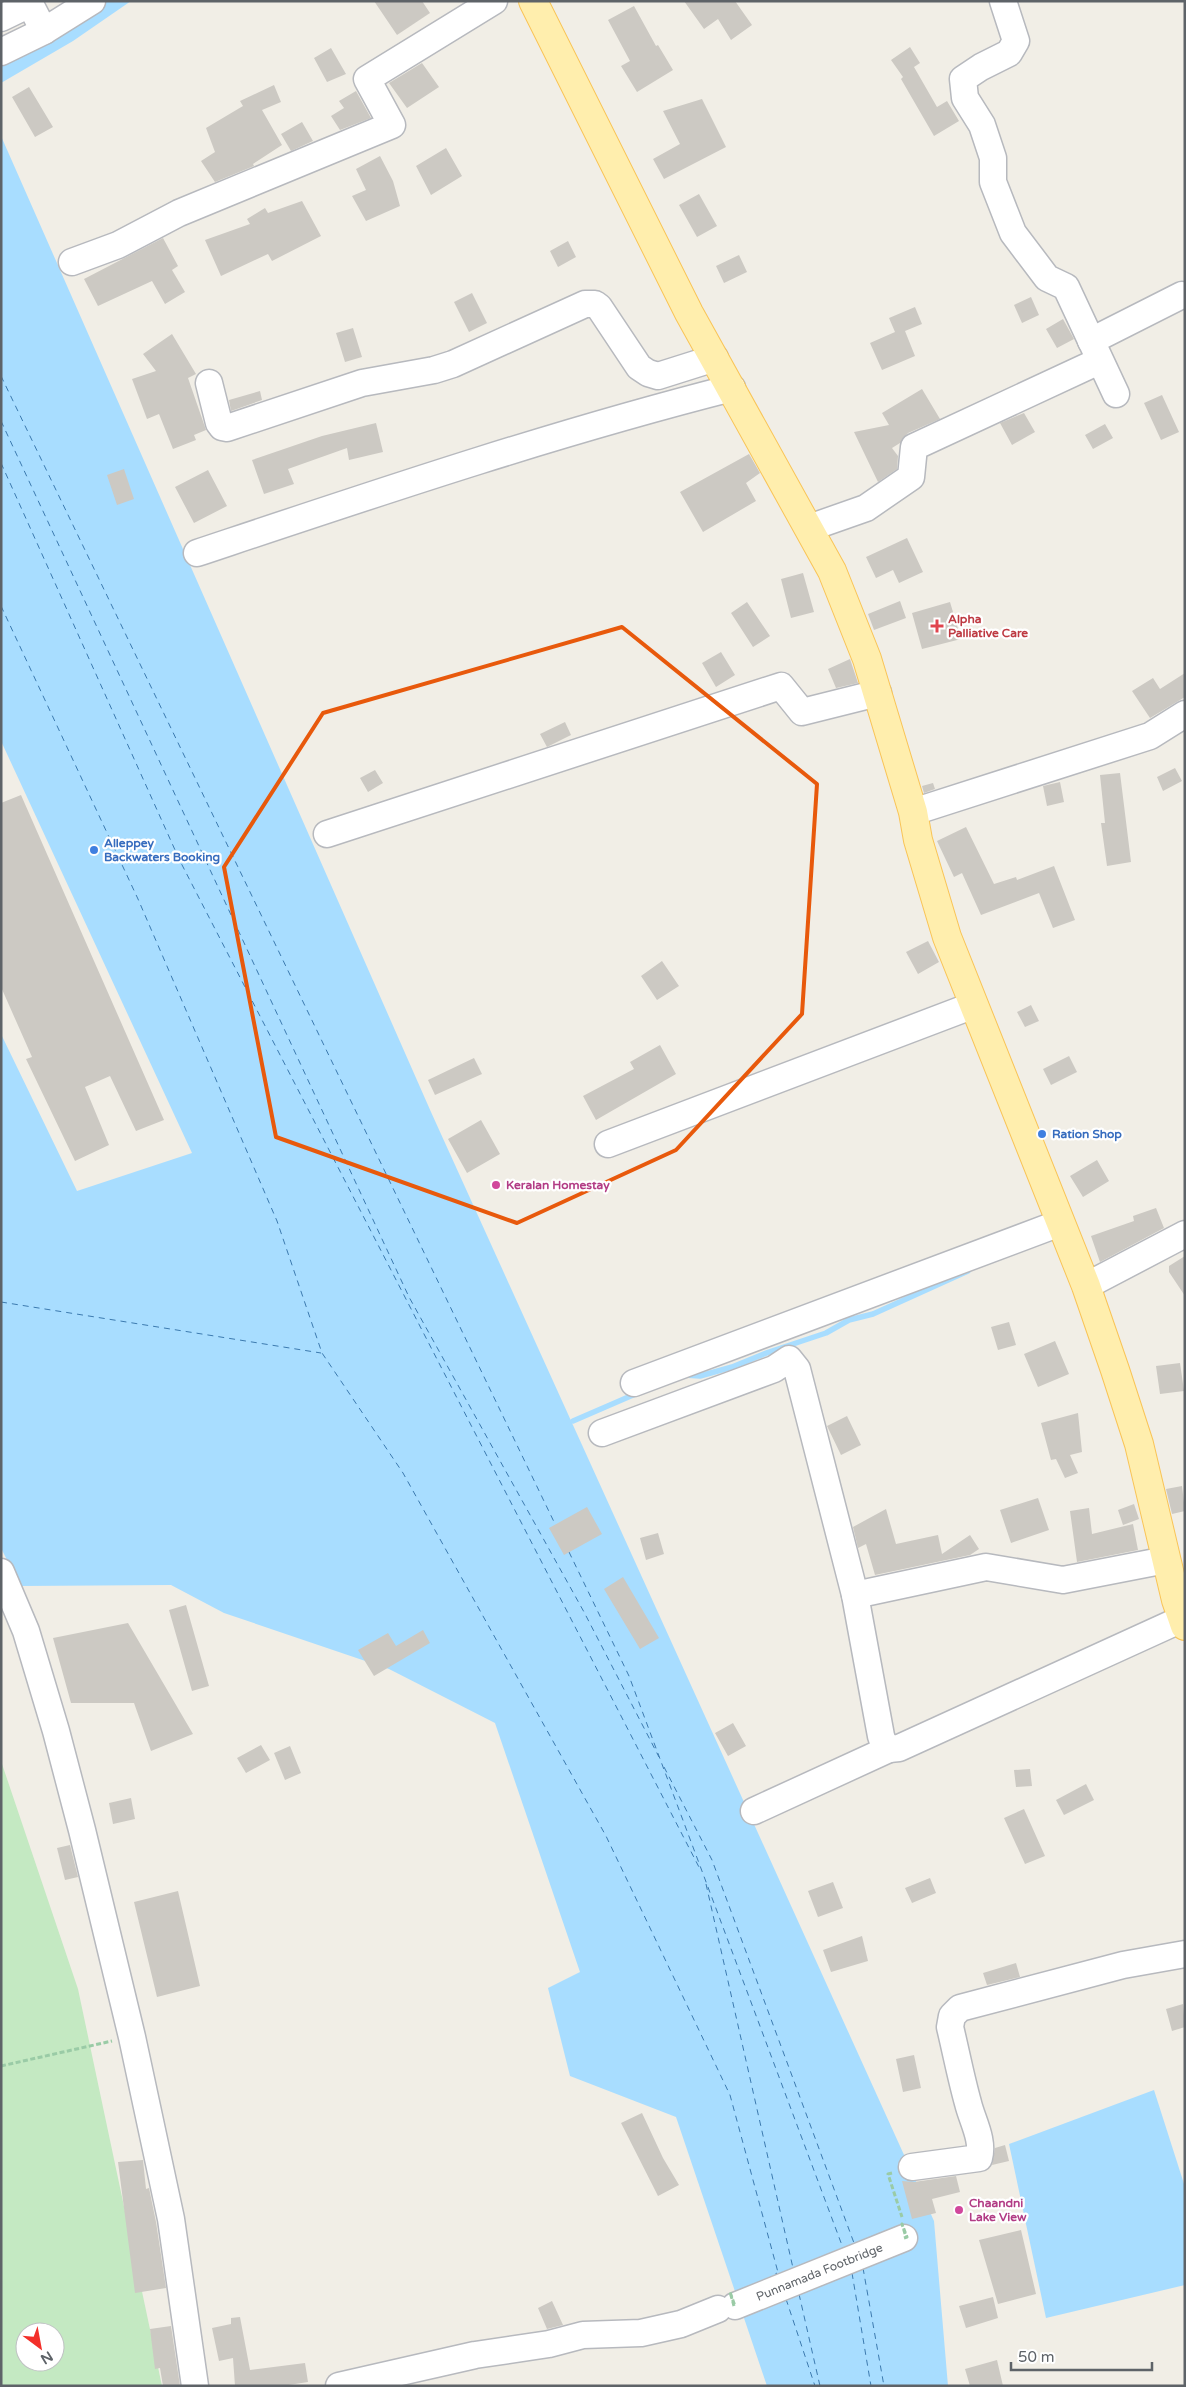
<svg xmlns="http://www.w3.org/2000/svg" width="1186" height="2387" font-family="'Varela Round',sans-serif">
<rect width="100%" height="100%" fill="#f1eee6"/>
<path fill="#c4e9c2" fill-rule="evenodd" d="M1 1761 78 1989 162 2386H1ZM25 2332H55V2362H25Z"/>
<path fill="#a8ddff" d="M101 1H131L73 41 1 83V62Z
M1 136 431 1112 934 2221 948 2386H767L676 2117 570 2076 548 1988 580 1972 495 1723 389 1669 224 1613 171 1585 20 1586 1 1548V1034L77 1191 192 1153 1 741Z
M1154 2090 1185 2187V2285L1046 2318 1009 2144Z"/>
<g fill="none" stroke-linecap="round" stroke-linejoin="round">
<path stroke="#a8ddff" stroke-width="5.5" d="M685 1375 700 1376 732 1367 769 1352 826 1333 849 1320 873 1314 968 1271
M573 1421 640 1392"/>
<path stroke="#3c7aaf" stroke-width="1" stroke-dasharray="6 5" stroke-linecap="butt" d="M1 376 556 1526
M1 421 409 1297 584 1612 659 1757
M1 463 180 861 701 1871
M1 606 138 899 277 1221 322 1353 403 1473 606 1836 730 2095 779 2276
M1 1302 321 1353
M569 1552 629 1676 843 2248
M664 1767 712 1860 854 2243
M706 1884 793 2268
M863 2268 884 2386
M852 2273 871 2386
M766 2280 777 2273
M799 2294 820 2386
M786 2299 815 2386"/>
</g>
<path fill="#ccc9c3" d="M374 1H422L430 13 397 35Z
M684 1H735L752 25 731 40 718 19 704 29Z
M634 6 656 46 658 45 673 70 637 92 621 66 630 61 608 20Z
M910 47 920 63 914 67 937 107 947 101 959 121 934 136 901 79 903 77 891 60Z
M331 48 346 74 327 82 314 58Z
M422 63 439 87 407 108 389 83Z
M274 85 281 102 262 110 282 145 253 164 254 166 215 182 201 161 215 152 206 128 243 106 240 101Z
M29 87 53 127 35 137 12 97Z
M356 91 371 118 340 130 331 116 344 108 339 101Z
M702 99 726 147 664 179 653 159 680 144 663 111Z
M302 122 313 141 291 151 281 134Z
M446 148 462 176 431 195 416 166Z
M380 156 393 181 400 206 366 221 352 196 366 190 356 169Z
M699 194 717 226 697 237 679 205Z
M302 201 321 236 272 261 268 254 221 276 205 240 250 224 247 219 265 208 268 213Z
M163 238 178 266 172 270 185 292 165 304 152 281 98 306 84 279Z
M568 241 576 257 558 267 550 251Z
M739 255 747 272 724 283 716 266Z
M472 293 487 323 469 332 454 302Z
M1031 297 1039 315 1022 323 1014 305Z
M915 307 922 324 905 331 915 356 882 370 870 343 895 332 889 318Z
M1063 319 1074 339 1057 348 1046 329Z
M353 328 362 357 345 362 336 333Z
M172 334 196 374 188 378 206 430 194 435 196 440 173 449 159 414 147 419 132 379 156 371 143 354Z
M922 389 940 419 908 433 900 443 892 448 898 456 897 469 878 482 854 432 889 425 882 413Z
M260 391 262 400 231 411 229 400Z
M1162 395 1179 432 1161 440 1144 403Z
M1024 413 1035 432 1012 445 1000 423Z
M376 423 383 452 349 460 347 448 288 469 294 484 264 494 252 460 322 436Z
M1105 424 1113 438 1093 449 1085 435Z
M749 454 760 473 746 483 756 501 703 532 680 492Z
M124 469 134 499 117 505 107 475Z
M208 470 227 506 194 523 175 487Z
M907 538 923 572 899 583 893 570 876 578 866 557Z
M803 573 814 612 791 618 781 579Z
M900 601 906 618 874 630 868 614Z
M747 602 770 636 753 647 731 613Z
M950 602 961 639 922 649 912 613Z
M721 652 735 675 716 687 702 663Z
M850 659 858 683 836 688 828 669Z
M1185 673V697L1150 718 1132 691 1153 678 1160 689Z
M565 722 571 735 547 747 540 734Z
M1175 768 1182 781 1163 791 1157 777Z
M375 770 383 783 368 792 360 778Z
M1120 773 1131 862 1107 866 1101 823H1105L1100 775Z
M1060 782 1064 802 1047 806 1043 786Z
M933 783 935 789 924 793 922 786Z
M21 795 164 1120 136 1131 110 1076 85 1087 109 1145 75 1161 26 1059 32 1057 1 987V803Z
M966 827 994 884 1016 877 1017 880 1054 866 1075 920 1053 928 1039 893 981 915 962 873 954 877 937 841Z
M928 941 939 962 918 974 906 952Z
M662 961 679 986 657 1000 641 976Z
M1031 1005 1039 1021 1025 1027 1017 1012Z
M660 1045 676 1074 596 1120 583 1096 634 1069 630 1062Z
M1069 1056 1077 1072 1051 1085 1043 1069Z
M474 1058 482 1074 435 1095 428 1080Z
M481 1120 500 1154 467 1173 448 1139Z
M1097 1160 1109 1181 1083 1197 1070 1176Z
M1156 1208 1164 1228 1100 1262 1091 1236 1134 1221 1133 1216Z
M1185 1256V1296L1169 1272V1266Z
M1009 1322 1016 1345 998 1350 991 1327Z
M1055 1341 1069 1374 1038 1387 1024 1354Z
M1180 1363 1184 1391 1160 1394 1156 1366Z
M1078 1413 1082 1452 1070 1455 1078 1473 1065 1478 1056 1459 1051 1460 1041 1423Z
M847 1416 861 1445 841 1455 827 1426Z
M1182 1486 1185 1511 1172 1514 1166 1489Z
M1038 1498 1049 1530 1011 1543 1000 1510Z
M1134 1504 1139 1519 1123 1525 1118 1510Z
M587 1507 602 1534 564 1555 549 1528Z
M1089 1508 1092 1534 1133 1524 1138 1550 1077 1562 1070 1511Z
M886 1509 896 1544 938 1535 942 1554 970 1535 979 1549 970 1555 875 1575 866 1544 858 1548 853 1527Z
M658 1533 664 1554 646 1560 640 1538Z
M623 1577 659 1638 640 1649 604 1589Z
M186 1605 209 1686 192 1691 169 1610Z
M128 1623 193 1734 151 1751 134 1703H71L53 1638Z
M423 1630 430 1643 374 1676 358 1650 388 1633 396 1646Z
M733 1723 746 1746 728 1756 715 1733Z
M261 1745 270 1760 246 1773 237 1758Z
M290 1746 301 1773 285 1780 274 1753Z
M1030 1769 1032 1786 1016 1787 1014 1770Z
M1086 1784 1094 1800 1064 1815 1056 1800Z
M131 1798 135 1819 113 1824 109 1803Z
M1024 1809 1045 1856 1025 1864 1004 1818Z
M70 1845 78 1877 65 1880 57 1848Z
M930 1878 936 1893 912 1903 905 1888Z
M833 1882 843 1908 818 1917 808 1891Z
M178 1891 200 1986 157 1997 134 1902Z
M862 1936 868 1961 831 1972 823 1950Z
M1016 1963 1020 1977 987 1985 983 1973Z
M1183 2004 1185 2027 1172 2031 1166 2009Z
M914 2055 921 2088 903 2092 896 2059Z
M642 2113 663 2158 679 2185 658 2196 621 2123Z
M1005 2145 1009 2161 992 2165 995 2148Z
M143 2160 146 2189 149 2188 156 2222 166 2288 135 2293 118 2162Z
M956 2176 960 2192 932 2199 936 2213 912 2219 902 2181 914 2182Z
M1021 2230 1036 2294 998 2304 979 2240Z
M993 2297 998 2318 966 2328 959 2306Z
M552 2301 563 2325 547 2329 538 2308Z
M240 2317 250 2370 305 2363 308 2382 282 2386H235L233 2358 219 2361 212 2328 231 2324V2318Z
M171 2326 180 2386H163L160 2368 155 2369 150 2329Z
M997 2360 1003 2386H970L965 2369Z"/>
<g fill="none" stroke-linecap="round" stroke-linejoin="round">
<defs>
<g id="minor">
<path d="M1003 1 1016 41 1009 53 981 67 963 79 965 98 982 125 993 158V182L1013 233 1047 278 1066 287 1116 394"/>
<path d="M1 18 30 4 44 31"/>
<path d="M1 52 44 31 92 1"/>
<path d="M72 262 118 245 179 213 392 125 367 79 494 1"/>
<path d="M1091 341 1182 295"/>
<path d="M209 383 219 423 222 427 227 428 362 383 434 370 453 364 585 304H595L599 307 639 367 648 373 658 376 715 358"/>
<path d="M809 528 866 508 911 477 914 447 1099 361"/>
<path d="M197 553C374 494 551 434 732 388"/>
<path d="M913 812 1150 736 1185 714"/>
<path d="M327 834 781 686 802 712 878 693"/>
<path d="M608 1144 974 1005"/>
<path d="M1086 1286 1185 1234"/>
<path d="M634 1383 1060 1223"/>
<path d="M602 1433 774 1369 789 1359 797 1369 855 1595 881 1736 884 1745 889 1749 899 1748 1182 1619"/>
<path d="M1 1572 26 1631 56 1731 82 1830 132 2037 171 2219 195 2386"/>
<path d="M855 1595 986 1567 1063 1580 1166 1560"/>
<path d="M754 1811 889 1749"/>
<path d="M912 2167 979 2158C984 2140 972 2120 968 2103 961 2078 956 2052 950 2027L952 2016 960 2008 1123 1965 1185 1954"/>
<path id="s1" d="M735 2306 904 2238"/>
<path d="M339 2386 475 2355 549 2344 583 2335 641 2333 681 2324 718 2309"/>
</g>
<path id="major" d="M533 1 689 313 832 571 867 659 913 812 918 840 947 937 1086 1286 1115 1370 1139 1444 1176 1600 1185 1626"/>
</defs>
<use href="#minor" stroke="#b7b9be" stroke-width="29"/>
<use href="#major" stroke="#f9c457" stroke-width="30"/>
<path stroke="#9acba6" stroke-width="3" stroke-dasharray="5 2.5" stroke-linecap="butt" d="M1 2066 112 2041
M892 2173 888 2174 902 2217"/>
<use href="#minor" stroke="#fff" stroke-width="26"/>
<use href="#major" stroke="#ffeead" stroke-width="28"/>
<path stroke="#9acba6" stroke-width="3" stroke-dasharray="5 2.5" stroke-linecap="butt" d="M904 2238 907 2237 902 2224 906 2237
M734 2306 730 2292 735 2306"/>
</g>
<path fill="none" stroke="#e8590c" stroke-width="4" stroke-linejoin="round" d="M622 627 817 784 802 1014 676 1150 517 1223 276 1137 224 867 323 713Z"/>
<path fill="#e0444e" stroke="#fff" stroke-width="2" d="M934.5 618.5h5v5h5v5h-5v5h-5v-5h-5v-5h5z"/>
<g fill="#3f7fe0" stroke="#fff" stroke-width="2">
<circle cx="94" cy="850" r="5"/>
<circle cx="1042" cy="1134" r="5"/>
</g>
<g fill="#d1479c" stroke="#fff" stroke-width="2">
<circle cx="496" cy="1185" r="5"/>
<circle cx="959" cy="2210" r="5"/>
</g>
<g text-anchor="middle" stroke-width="4.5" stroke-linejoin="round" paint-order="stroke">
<g font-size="12" font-weight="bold" fill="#be3a42" stroke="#fff" text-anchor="start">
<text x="948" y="623">Alpha<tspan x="948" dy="14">Palliative Care</tspan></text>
</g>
<g font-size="12" font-weight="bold" fill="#366cbe" stroke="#fff" text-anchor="start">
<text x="104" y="847">Alleppey<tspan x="104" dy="14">Backwaters Booking</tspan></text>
<text x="1052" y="1138">Ration Shop</text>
</g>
<g font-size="12" font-weight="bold" fill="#b23c85" stroke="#fff" text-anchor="start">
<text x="506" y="1189">Keralan Homestay</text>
<text x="969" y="2207">Chaandni<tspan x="969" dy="14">Lake View</tspan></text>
</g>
<g font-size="12" fill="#5e6368" stroke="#fff">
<text dy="4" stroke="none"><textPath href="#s1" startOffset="91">Punnamada Footbridge</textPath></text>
</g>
</g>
<rect width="1186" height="2387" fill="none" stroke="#5e6368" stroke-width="5"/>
<g transform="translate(40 2347) rotate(148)"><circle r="24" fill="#ffffff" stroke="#bfc1c3"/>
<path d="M0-4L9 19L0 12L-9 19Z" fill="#f3302a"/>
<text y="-8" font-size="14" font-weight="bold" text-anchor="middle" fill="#5e6368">N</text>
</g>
<path d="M1011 2362v8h141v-8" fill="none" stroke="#5e6368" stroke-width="2.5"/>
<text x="1018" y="2362" font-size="15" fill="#5e6368" stroke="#ffffff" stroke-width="4" paint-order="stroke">50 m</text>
</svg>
